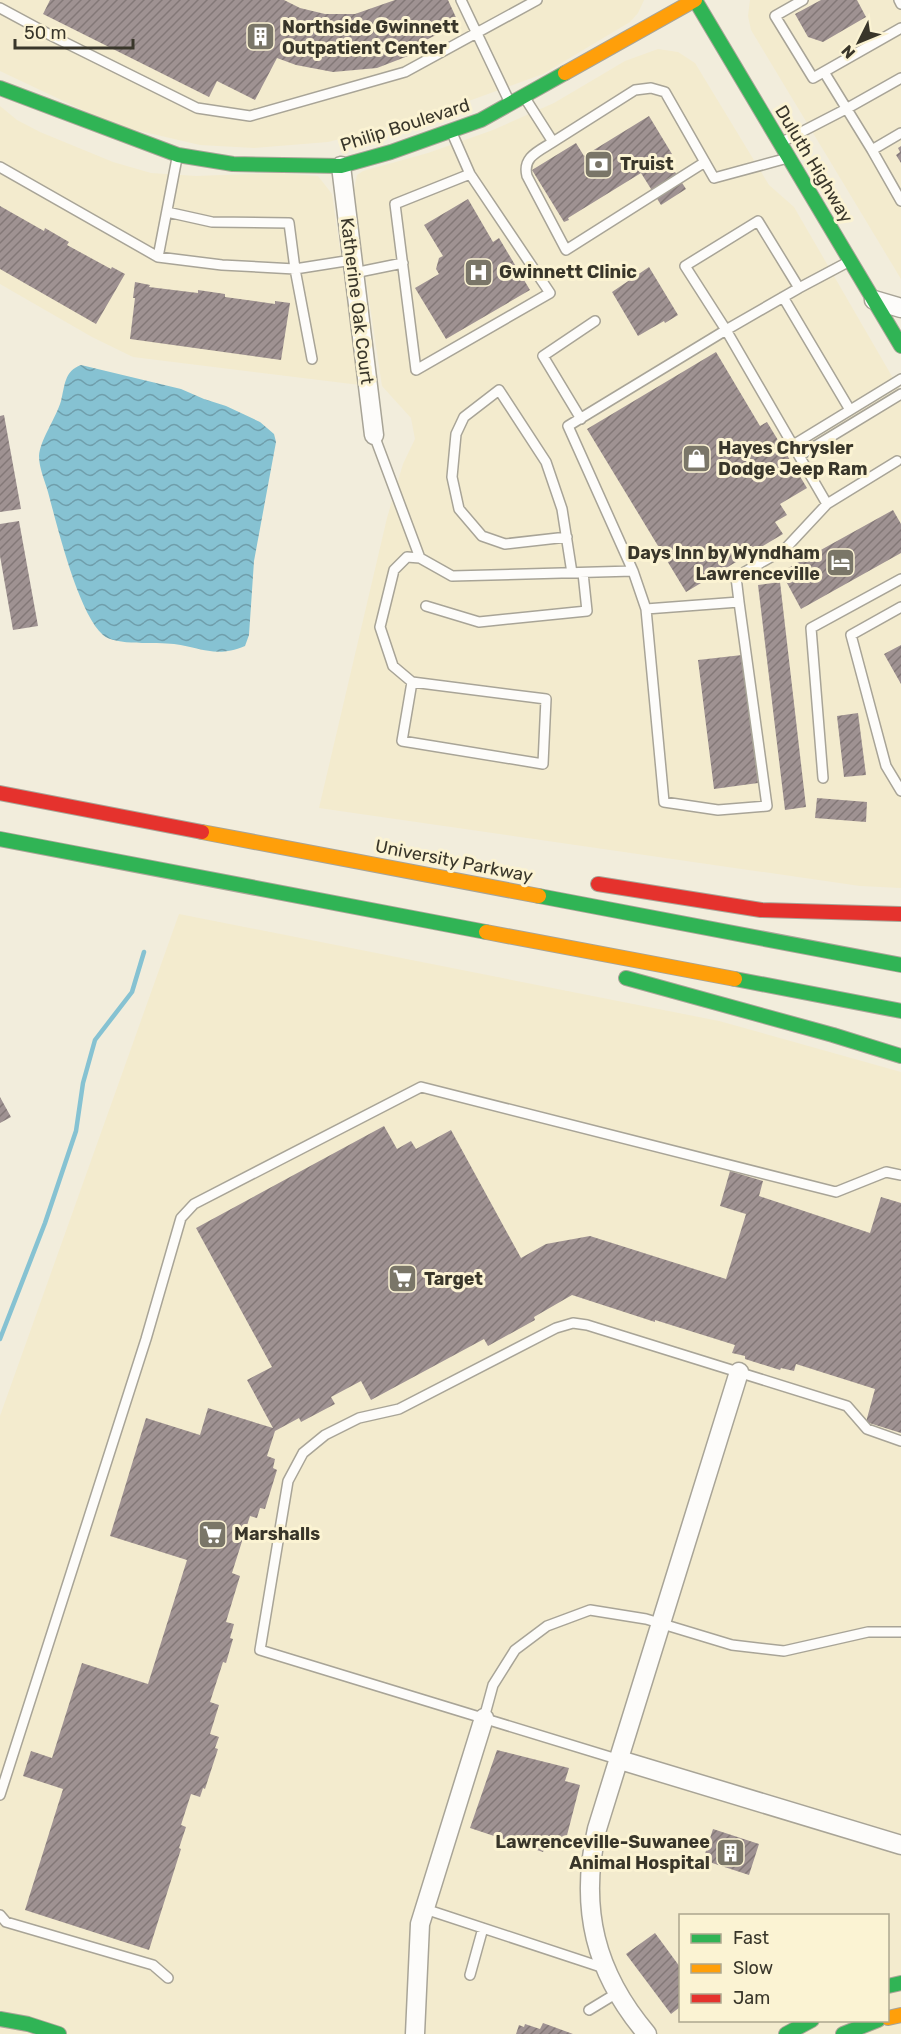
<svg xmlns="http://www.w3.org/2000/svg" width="901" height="2034" font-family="Rubik,sans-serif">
<defs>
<pattern id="water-waves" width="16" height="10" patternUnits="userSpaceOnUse" patternTransform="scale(1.5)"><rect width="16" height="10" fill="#86c2d2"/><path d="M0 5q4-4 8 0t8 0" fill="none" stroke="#6f9eab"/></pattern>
<pattern id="building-hatch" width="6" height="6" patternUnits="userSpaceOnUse" patternTransform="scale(1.5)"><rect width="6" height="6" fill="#9f9292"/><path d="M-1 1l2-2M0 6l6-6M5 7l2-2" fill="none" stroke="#837877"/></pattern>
</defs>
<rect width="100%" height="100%" fill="#f2eddc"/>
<path fill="#f3ebce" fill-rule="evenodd" d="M0 0H644L638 13 630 22 543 74 422 118 328 142 254 148 200 145 114 125 0 71Z
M750 0H901V279L751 30 748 16Z
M658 49 678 52 695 63 769 185 794 207 901 392V888L860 886 319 808 387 518 403 464 415 439 411 418 382 386 353 194 357 175 363 171 428 153 493 130 554 103 625 61Z
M0 106 17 120 40 132 113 162 151 173 196 176 278 173 318 176 332 194 360 385 133 357 92 337 0 284Z
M179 914 719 1021 901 1072V2034H0V1416ZM680 1916H888V2020H680Z"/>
<path fill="url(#water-waves)" d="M81 365 181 389 204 399 226 406 260 422 274 434 276 442 254 561 249 635 245 646C216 658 202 648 174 644 157 642 115 646 103 635 78 613 57 525 48 492 45 481 39 468 39 456 40 440 56 418 61 401 65 386 64 371 81 365Z"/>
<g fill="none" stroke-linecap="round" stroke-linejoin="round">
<path stroke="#86c2d2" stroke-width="4.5" d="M0 1339 45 1223 76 1131 83 1083 95 1040 132 992 144 952"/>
</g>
<path fill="url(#building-hatch)" d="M50 0H284L300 8 325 14H355L395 0H448L459 24 405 50 408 56 377 68 333 72 296 65 277 58 255 100 217 81 209 97 43 14Z
M821 0H857L866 17 823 42 808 37 795 14Z
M649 116 672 154 666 158 686 189 661 205 641 173 568 218 569 220 564 222 532 170 576 143 584 156Z
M901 146V163L896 155 900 152 898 148Z
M468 199 493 242 499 238 530 290 446 339 415 288 439 274 436 269 439 258 443 256 424 225Z
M0 206 44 231 45 228 69 242 67 245 111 269 112 267 125 274 96 324 0 269Z
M649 267 678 315 665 323 664 321 638 336 612 292Z
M135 282 150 285 149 287 198 293V290L225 294V297L275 304V301L290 303 281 360 130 339 135 298H133Z
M716 352 760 426 767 422 807 488 780 504 787 515 775 522 783 534 686 592 587 429Z
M4 415 21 509 0 512V416Z
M893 510 901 524V553L801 609 781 572Z
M19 521 38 626 13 630 0 556V524Z
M780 582 806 807 785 810 758 585Z
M901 645V684L884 654Z
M742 655 758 783 714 789 698 660Z
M858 713 866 775 844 777 837 716Z
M817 798 867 802 866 822 815 818Z
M0 1097 11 1117 0 1123Z
M384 1126 397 1149 411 1141 416 1149 451 1130 521 1258 546 1244 590 1236 726 1279 746 1214 720 1206 730 1171 763 1181 759 1196 870 1233 881 1197 901 1203V1433L866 1422 875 1389 796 1364 794 1371 781 1368 780 1370 745 1359V1356L732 1353 735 1345 655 1320V1322L572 1295 534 1317 535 1320 488 1346 484 1339 371 1400 361 1381 331 1397 335 1404 301 1422 299 1418 275 1431 267 1456 275 1459 273 1468 277 1470 265 1509 260 1508 257 1518 250 1516 232 1573 240 1576 226 1622 234 1624 230 1638 233 1639 226 1663 223 1662 210 1702 219 1705 210 1734 219 1737 215 1748 218 1749 205 1789 203 1788 200 1797 191 1794 181 1825 186 1827 179 1848 181 1849 149 1950 25 1910 63 1789 23 1776 31 1751 52 1758 82 1663 148 1684 187 1560 110 1536 146 1418 200 1435 208 1408 273 1428 247 1380 272 1367 196 1228Z
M497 1750 569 1768 565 1781 580 1785 565 1843 549 1839 543 1852 470 1828Z
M713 1829 759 1844 749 1875 703 1860Z
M655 1933 680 1967V2007L671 2014 626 1954Z
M543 2023 573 2034H516L519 2025 524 2027 525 2024 540 2029Z"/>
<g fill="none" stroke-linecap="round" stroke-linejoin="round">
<defs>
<path id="lane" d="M461 0 510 103
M803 0 775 16 813 78 901 28
M899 0 901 4
M0 8 52 36 197 108 250 116 405 72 537 0
M824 72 872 150 901 201
M525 98 553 142 635 90 651 88 665 92 714 178 784 159
M452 133 470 174 550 293 416 370 395 204 470 174
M553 142C539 151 522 157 527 176L566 250 705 162
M782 142 846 109 901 78
M872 150 901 133
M0 167 158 257 222 265 295 269 352 260
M167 212 212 222 289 223 295 269 312 359
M158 257 177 158
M354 273 403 263
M799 288 726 330 685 266 758 221 799 288 848 262
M783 297 850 410
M581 419 543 356 595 321
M374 435 420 558 452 576 633 571 646 609 664 802 718 810 767 806 739 602 646 609
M793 445 901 379
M799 456 901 394
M567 537 505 544 482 536 459 509 452 477 456 434 464 417 499 390 546 462 562 509 572 573
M633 571 568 426 726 330 827 504
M739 602 736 577 785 549 827 504 897 461
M426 606 479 622 587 611 583 573
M901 607 851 635 886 766 901 791
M412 682 402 741 543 764 546 699 412 682 393 666 380 627 394 570 407 557 420 558
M823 778 811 628 901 579
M484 1718 493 1685 515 1650 547 1626 590 1610 646 1619 732 1645 784 1651 868 1632H901
M620 1760 260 1650 288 1481 303 1453 325 1435 359 1418 399 1409 556 1328 573 1323 587 1325 847 1406 867 1429 901 1441
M0 1795 146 1339 181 1218 194 1204 421 1087 836 1192 886 1172 901 1175
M425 1909 604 1968
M0 1915 6 1922 153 1965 168 1978
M470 1975 483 1928
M589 2010 617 1993"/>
<path id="street" d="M341 166 374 435
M874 300 901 308
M620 1760 901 1845
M415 2034 420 1924 484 1718
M647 2034C595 1973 579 1908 597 1829L739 1372"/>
<path id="fast" d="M695 0 901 346
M0 88 178 155 233 164 341 166 391 152 481 120 565 73
M0 839 486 932
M539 896 901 965
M626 978 833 1035 901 1056
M735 979 901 1011
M888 1986 901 1983
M0 2019 28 2024 59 2034
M786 2034 812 2020
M843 2034 878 2020"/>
<path id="slow" d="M565 73 695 0
M202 832 539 896
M486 932 735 979
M888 2018 901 2015"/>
<path id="jam" d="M0 793 202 832
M598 884 761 910 901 914"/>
</defs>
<use href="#lane" stroke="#a8a497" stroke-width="12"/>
<use href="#street" stroke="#a8a497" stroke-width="21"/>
<use href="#fast" stroke="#a8a497" stroke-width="16"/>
<use href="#slow" stroke="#a8a497" stroke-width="16"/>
<use href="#jam" stroke="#a8a497" stroke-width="16"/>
<use href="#lane" stroke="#fdfcfa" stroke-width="9"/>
<use href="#street" stroke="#fdfcfa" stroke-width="18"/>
<use href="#fast" stroke="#30b455" stroke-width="14"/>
<use href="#slow" stroke="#ff9f0a" stroke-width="14"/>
<use href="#jam" stroke="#e5322d" stroke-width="14"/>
</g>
<defs>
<symbol id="building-square" viewBox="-11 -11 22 22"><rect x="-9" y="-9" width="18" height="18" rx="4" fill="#7a7668" stroke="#fbf3d3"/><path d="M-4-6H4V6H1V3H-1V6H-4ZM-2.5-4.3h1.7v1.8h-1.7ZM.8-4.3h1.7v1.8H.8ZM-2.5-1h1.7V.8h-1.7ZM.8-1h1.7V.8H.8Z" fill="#fff"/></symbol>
<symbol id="bank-square" viewBox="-11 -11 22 22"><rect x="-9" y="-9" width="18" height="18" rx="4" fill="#7a7668" stroke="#fbf3d3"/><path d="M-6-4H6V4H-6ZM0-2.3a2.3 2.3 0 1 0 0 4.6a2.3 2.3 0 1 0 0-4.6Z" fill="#fff"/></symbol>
<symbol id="hospital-square" viewBox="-11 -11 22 22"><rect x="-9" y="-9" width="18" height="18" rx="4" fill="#7a7668" stroke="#fbf3d3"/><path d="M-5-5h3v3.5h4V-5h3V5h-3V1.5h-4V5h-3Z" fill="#fff"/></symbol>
<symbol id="shop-square" viewBox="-11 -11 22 22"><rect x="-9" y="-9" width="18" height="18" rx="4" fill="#7a7668" stroke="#fbf3d3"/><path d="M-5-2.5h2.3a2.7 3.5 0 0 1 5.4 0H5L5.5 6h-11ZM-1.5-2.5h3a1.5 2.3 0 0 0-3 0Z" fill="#fff"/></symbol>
<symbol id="hotel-square" viewBox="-11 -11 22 22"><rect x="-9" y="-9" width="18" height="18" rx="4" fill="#7a7668" stroke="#fbf3d3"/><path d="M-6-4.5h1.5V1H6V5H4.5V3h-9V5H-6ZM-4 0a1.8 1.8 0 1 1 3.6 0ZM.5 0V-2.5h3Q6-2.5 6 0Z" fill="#fff"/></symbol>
<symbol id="supermarket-square" viewBox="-11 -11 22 22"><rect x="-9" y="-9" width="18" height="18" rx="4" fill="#7a7668" stroke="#fbf3d3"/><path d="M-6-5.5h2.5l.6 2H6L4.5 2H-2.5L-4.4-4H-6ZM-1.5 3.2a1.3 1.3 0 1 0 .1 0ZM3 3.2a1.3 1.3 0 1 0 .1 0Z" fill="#fff"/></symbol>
</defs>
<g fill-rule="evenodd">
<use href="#building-square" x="244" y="20" width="33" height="33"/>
<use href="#bank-square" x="582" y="148" width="33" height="33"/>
<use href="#hospital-square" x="462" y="256" width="33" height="33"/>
<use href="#shop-square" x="680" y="442" width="33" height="33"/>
<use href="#hotel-square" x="824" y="546" width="33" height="33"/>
<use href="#supermarket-square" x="386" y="1262" width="33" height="33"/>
<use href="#supermarket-square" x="196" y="1518" width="33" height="33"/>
<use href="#building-square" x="714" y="1836" width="33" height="33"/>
</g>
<g text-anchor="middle" stroke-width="6" stroke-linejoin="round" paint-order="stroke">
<g font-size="18" font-weight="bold" fill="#39362a" stroke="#fbf3d3" text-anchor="start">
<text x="282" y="33">Northside Gwinnett<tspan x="282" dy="21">Outpatient Center</tspan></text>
<text x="620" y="170">Truist</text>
<text x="499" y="278">Gwinnett Clinic</text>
<text x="718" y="454">Hayes Chrysler<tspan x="718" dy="21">Dodge Jeep Ram</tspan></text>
<text x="820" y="559" text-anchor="end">Days Inn by Wyndham<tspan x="820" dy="21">Lawrenceville</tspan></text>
<text x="424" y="1285">Target</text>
<text x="234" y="1540">Marshalls</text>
<text x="710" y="1848" text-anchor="end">Lawrenceville-Suwanee<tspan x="710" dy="21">Animal Hospital</tspan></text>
</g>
<g font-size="18" fill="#39362a" stroke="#fbf3d3">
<text transform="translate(405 125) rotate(-18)" y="6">Philip Boulevard</text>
<text transform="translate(814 164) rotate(59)" y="6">Duluth Highway</text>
<text transform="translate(357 301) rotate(83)" y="6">Katherine Oak Court</text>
<text transform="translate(454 861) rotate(11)" y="6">University Parkway</text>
</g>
</g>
<rect x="679" y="1914" width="210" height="108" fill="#fbf3d3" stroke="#ada78f" stroke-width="1.5"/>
<rect x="691" y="1934" width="30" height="9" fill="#30b455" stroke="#ada78f" stroke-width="1.5"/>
<text x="733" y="1944" font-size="18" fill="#39362a">Fast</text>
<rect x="691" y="1964" width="30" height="9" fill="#ff9f0a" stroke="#ada78f" stroke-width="1.5"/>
<text x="733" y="1974" font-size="18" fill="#39362a">Slow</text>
<rect x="691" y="1994" width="30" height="9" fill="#e5322d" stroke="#ada78f" stroke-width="1.5"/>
<text x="733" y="2004" font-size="18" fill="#39362a">Jam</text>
<g transform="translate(859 42) rotate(227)" stroke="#fbf3d3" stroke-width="4.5" paint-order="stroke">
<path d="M0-4.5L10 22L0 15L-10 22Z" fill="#39362a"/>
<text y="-9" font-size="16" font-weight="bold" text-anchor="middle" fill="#39362a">N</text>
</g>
<path d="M15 39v9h118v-9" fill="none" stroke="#39362a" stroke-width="3"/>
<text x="24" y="39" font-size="18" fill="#39362a" stroke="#fbf3d3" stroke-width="4.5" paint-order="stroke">50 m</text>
</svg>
